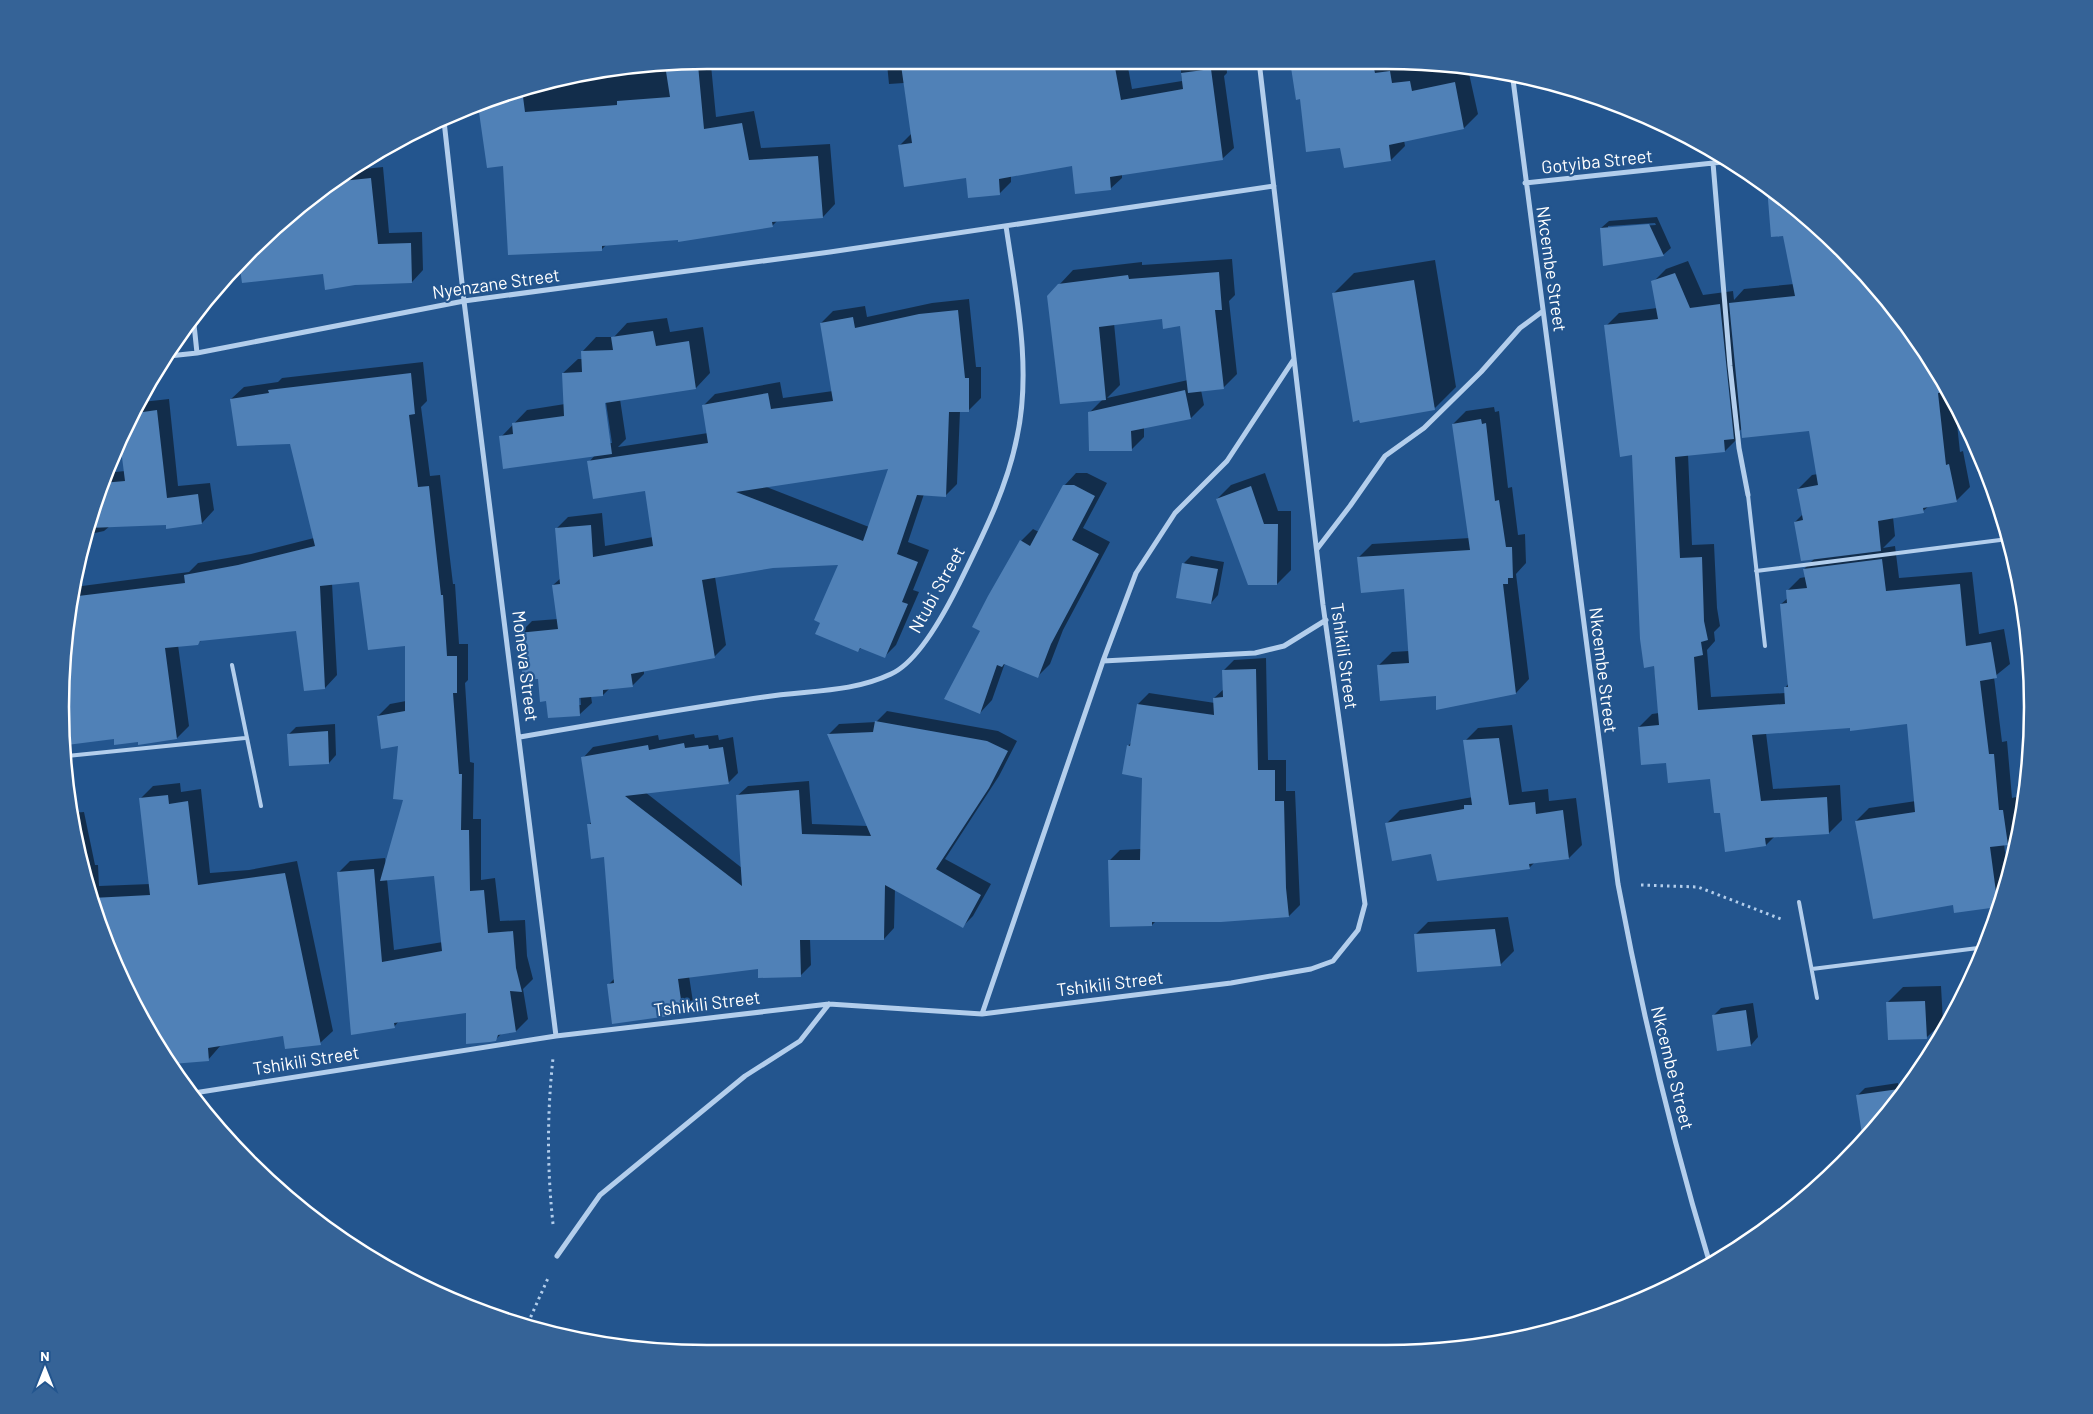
<svg xmlns="http://www.w3.org/2000/svg" width="2093" height="1414" font-family="Barlow,sans-serif">
<rect width="100%" height="100%" fill="#23558e"/>
<path fill="#0007" fill-rule="evenodd" d="M1386 60 1468 69 1478 114 1464 128 1404 140 1405 146 1391 160 1341 146 1301 98 1292 65H1288V61Z
M1226 61 1227 73 1224 76 1234 148 1222 159 1122 174V178L1110 189 1073 165 1011 175V182L1000 193 900 145 912 133 904 83 889 84 887 64 1127 62 1132 89 1182 81 1180 62Z
M711 65 716 117 754 111 761 148 830 144 835 204 823 217 778 220 772 226 679 238 607 244 601 250 504 164 488 167 479 104 499 94 622 66Z
M383 167 389 233 422 232 423 270 412 282 240 260 250 249 345 171Z
M1777 195 1843 249 1924 347 1955 405 1960 452 1963 451 1970 487 1956 501 1929 506 1923 511 1893 517 1895 536 1883 548 1895 546 1899 578 1972 572 1979 634 2004 629 2010 664 1994 677 2002 742 2007 741 2012 798 2016 797 2021 830 2008 843 2004 844 2008 875 1997 906 1954 903 1856 821 1869 808 1916 801 1908 723 1766 733 1773 789 1840 785 1842 820 1829 833 1775 836 1766 845 1711 778 1667 761 1639 727 1652 714 1659 713 1633 454 1606 326 1619 313 1657 308 1653 282 1666 269 1688 261 1703 295 1733 291 1734 300 1744 289 1794 284 1784 234 1770 203ZM1743 428 1810 430 1818 474 1812 475 1798 489 1803 514 1795 522 1815 558 1804 569 1806 577 1800 578 1787 591 1788 598 1781 604 1789 683 1785 688V693L1711 697 1707 650 1715 641 1714 632 1720 626 1717 608 1714 544 1692 545 1688 454 1725 451 1738 438 1737 433Z
M1657 217 1671 248 1663 255 1601 228 1609 221ZM1655 223 1656 225 1608 228V226Z
M1232 259 1235 295 1229 301 1237 374 1223 388 1201 390 1204 405 1191 418 1144 427V437L1131 450 1090 412 1103 399 1059 285 1073 270 1142 262V265ZM1164 317 1181 325 1188 380 1107 398 1120 385 1114 323Z
M1435 260 1456 387 1435 408 1333 294 1354 273Z
M969 299 976 367H981V398L969 410 960 411 957 484 945 496 924 494 908 542 929 550 913 590 919 592 896 645 884 657 862 647 858 651 839 564 773 566 715 577 726 645 714 657 644 670V674L632 686 610 688 603 695 591 696 592 703 580 714 547 700 520 633 532 621 558 619 553 585 561 578 556 529 568 517 602 513 605 546 653 537 646 490 589 462 595 455 501 437 527 410 565 404 563 373 578 359H582V352L596 337H614L627 323 667 318 670 332 703 327 710 373 696 388 620 399 626 439 618 447 708 433 703 406 715 394 780 382 783 398 833 391 821 323 833 311 865 306 867 317 932 303ZM605 396 612 443H610L603 397ZM890 467 869 527 764 486ZM580 692 581 705H578Z
M423 362 427 401 421 407 430 476 440 475 453 584H455L459 644H468V680L465 683 470 762 474 763 473 819H481V880L495 878 500 921 525 920 527 956 533 979 523 989 528 1019 516 1031 502 1033 495 1040 468 1012 399 1021 394 1027 338 873 350 861 385 858 386 865 405 799 400 745 378 716 390 704 406 701V645L360 581 332 583 337 675 325 688 297 630 202 640 198 643 178 645 189 726 177 738 139 741 115 738 67 743 61 664 72 580 79 559 82 586 189 572 198 563 251 554 314 538 291 443 231 399 244 387 278 382 282 378ZM435 875 443 942 394 950 387 879Z
M169 399 178 486 210 483 214 510 202 523 110 526 104 531 86 535 105 473 125 471 121 439 142 402Z
M1494 407 1495 412 1499 411 1508 488 1512 487 1518 535 1525 534 1526 563 1516 574 1529 679 1516 693 1438 695 1378 666 1392 652 1409 651 1405 587 1359 557 1372 544 1470 538 1453 424 1466 411Z
M1076 473H1087L1107 483 1083 528 1110 542 1063 630 1050 664 1038 676 1005 663 992 700 980 713 982 631 1021 541 1033 529 1039 532 1064 486Z
M1265 473 1278 511H1291V570L1277 584 1217 499 1231 485Z
M1191 556 1224 562 1218 595 1211 603 1184 563Z
M1266 658 1268 760H1286V791H1295L1300 905 1289 916 1221 920 1156 921 1152 925 1109 861 1120 850 1141 849 1143 777 1128 746 1132 742 1138 704 1149 693 1215 703 1214 698 1224 689 1223 671 1234 660Z
M887 711 998 731 1017 741 999 776 945 859 991 884 973 916 962 927 895 889 894 928 884 939H810L811 965 801 975 759 967 689 976 693 1002 683 1013 609 984 615 978 606 855 589 825 592 821 583 758 593 747 658 735 659 740 694 734 695 738 718 735 719 740 733 737 738 773 728 783 645 792 742 868 737 796 748 786 809 781 812 824 868 826 829 734 839 724 876 722Z
M335 724 336 755 329 763 289 734 296 727Z
M1512 725 1522 792 1548 789 1549 801 1576 798 1582 845 1569 858 1534 863 1529 868 1432 852 1386 824 1400 810 1473 797 1465 741 1478 728Z
M180 783 181 792 201 789 210 873 249 870 297 861 333 1031 320 1043 284 1034 221 1045 208 1060 172 1063 147 1030 109 954 72 834 71 813 84 812 95 865H98L99 886 150 884 140 799 153 786Z
M1508 917 1514 951 1501 964 1415 935 1428 922Z
M1941 986 1943 1022 1927 1037 1887 1003 1903 987Z
M1753 1003 1758 1037 1751 1045 1713 1016 1721 1008Z
M1898 1083 1899 1096 1873 1128 1857 1096 1865 1088Z"/>
<path fill="#5081b7" fill-rule="evenodd" d="M1372 60 1375 73 1390 71 1392 83 1410 81 1412 91 1455 82 1464 129 1389 145 1391 161 1344 168 1340 148 1306 152 1300 99 1296 100 1290 61Z
M1114 62 1121 100 1183 89 1181 73 1211 69 1223 160 1110 177 1111 190 1075 194 1072 166 999 179 1000 195 968 198 966 178 904 187 898 145 912 143 901 65Z
M665 65H698L704 129 742 123 749 160 818 156 823 218 772 222 773 227 678 242V240L602 246V251L508 255 503 166 487 168 478 105 499 94 522 89 525 112 617 105V101L670 97Z
M371 178 378 244 411 243 412 283 355 285 325 290 323 274 242 283 239 261 250 249 332 182Z
M1767 187 1844 250 1924 347 1948 392 1938 393 1946 465 1949 464 1957 502 1923 508 1924 513 1878 521 1881 551 1801 561 1794 522 1803 520 1797 489 1818 485 1809 431 1742 438 1729 303 1795 296 1783 236 1771 237Z
M1649 224 1664 256 1603 266 1600 228Z
M1219 272 1222 310H1215L1224 389 1188 393 1180 326 1163 329 1162 319 1099 327 1106 400 1060 404 1047 296 1058 284 1128 275 1129 279Z
M1675 273 1690 308 1720 304 1734 439 1724 440 1725 452 1675 457 1680 558 1702 557 1704 621 1708 640 1701 642 1703 655 1694 657 1698 710 1785 704 1784 687H1788L1780 604 1787 603 1786 590 1807 588 1803 569 1882 559 1886 591 1960 584 1966 646 1991 642 1997 678 1980 681 1989 754H1994L1999 810H2003L2008 845 1990 847 1998 907 1954 913 1953 905 1873 919 1855 821 1915 812 1907 724 1850 731V728L1752 735 1761 801 1827 797 1829 834 1765 838 1766 846 1725 852 1720 813H1714L1710 779 1668 783 1666 763 1641 765 1638 727 1659 725 1654 666 1644 668 1640 639 1632 455 1620 457 1604 325 1658 319 1651 281Z
M1414 280 1435 410 1360 423 1359 420 1353 422 1332 293Z
M958 310 965 378H969V412H949L946 497 917 495 897 554 918 562 902 602 908 604 885 658 860 648 858 652 815 634 820 623 814 620 838 565 773 568 702 580 715 658 631 674 633 687 603 690V696L579 698 580 716 548 718 546 701 540 702 538 679 523 680 518 633 558 629 552 585 560 584 555 528 591 525 593 557 653 546 645 491 593 499 587 461 708 443 702 405 768 393 771 409 833 401 820 323 853 317 855 328 919 314ZM888 469 863 541 736 492Z
M653 331 656 346 689 341 696 389 605 403 612 454 503 469 499 436 513 434 512 423 564 416 562 373 582 372 581 351 613 350 611 337Z
M411 373 415 414 409 415 418 487 429 486 441 595H443L447 656H457V693H453L459 774H462L461 830H469L470 891 484 890 488 933 513 931 516 968 522 992 510 991 516 1032 498 1035 496 1041 490 1042 466 1044V1013L394 1023 395 1028 351 1035 337 872 374 869 382 962 442 951 434 876 380 881 403 800 393 799 398 746 381 749 377 716 405 711V646L368 650 359 582 320 586 325 689 304 691 296 631 200 641 198 645 165 648 177 739 138 745V742L114 745V739L67 745 61 664 70 597 185 583 184 575 238 565 315 546 290 444 237 446 230 399 269 393 268 390Z
M1185 390 1191 419 1131 431 1132 451H1089L1088 412Z
M157 410 167 498 198 494 202 524 166 529V525L89 528 102 483 125 481 120 441 136 413Z
M1481 419 1482 424 1486 423 1495 501 1499 500 1506 547H1512L1513 578H1508V584H1503L1516 694 1436 710V696L1380 701 1377 665 1409 663 1404 589 1361 593 1357 557 1470 550 1452 424Z
M1063 485H1074L1095 496 1072 540 1099 554 1051 644 1038 678 1004 664 1002 667 997 665 980 714 944 699 980 631 972 627 988 596 1020 540 1030 546Z
M1251 486 1264 524H1278L1277 585H1248L1216 499Z
M1182 563 1218 569 1211 604 1176 598Z
M1256 669 1258 770H1275V801H1284L1286 888 1289 917 1221 922H1152V926L1110 927 1108 860H1140L1142 778 1122 774 1127 745 1130 746 1137 704 1214 715 1213 698 1223 697 1222 670Z
M875 721 987 741 1008 751 989 788 936 869 981 895 963 928 885 885 884 940H800L801 977 758 978V969L678 979 683 1014 612 1024 607 984 614 983 604 857 591 859 587 824H591L581 757 648 745 649 750 684 743 685 748 708 745 709 749 723 747 729 784 625 796 742 886 736 795 799 790 802 834 871 836 827 734 873 732Z
M328 731 329 764 289 766 287 734Z
M1499 738 1509 805 1535 802 1536 814 1563 810 1569 859 1529 864 1530 869 1437 881 1431 854 1392 861 1385 823 1464 809V805H1472L1463 740Z
M168 795 169 804 188 801 198 885 285 873 321 1045 285 1049 283 1036 208 1048 209 1061 172 1064 147 1030 109 954 92 898 150 895 139 798Z
M1495 929 1501 966 1417 972 1414 934Z
M1925 1001 1927 1039 1888 1040 1886 1002Z
M1746 1010 1751 1046 1717 1051 1712 1015Z
M1906 1088 1885 1114 1863 1141 1856 1095Z"/>
<g fill="none" stroke-linecap="round" stroke-linejoin="round">
<path stroke="#b3ceec" stroke-width="3" stroke-dasharray="2.5 4" stroke-linecap="butt" d="M1641 885 1698 887 1781 919
M553 1224C547 1168 547 1114 553 1058
M528 1323 549 1276"/>
<path stroke="#b3ceec" stroke-width="4" d="M1748 495 1765 646
M1756 571 2008 539
M232 665 261 806
M67 756 245 738
M1799 902 1817 998
M1812 969 1986 947"/>
<path stroke="#b3ceec" stroke-width="5" d="M1512 72 1618 884C1642 1012 1672 1139 1710 1264
M444 121 464 301 556 1036
M1713 163 1730 366 1739 448 1748 495
M1525 183 1732 161
M193 315 197 353
M169 356 197 353 464 301 830 252 1274 186
M1317 549 1350 506 1385 456 1424 428 1481 372 1520 328 1543 311
M1103 661 1255 653 1284 646 1326 620
M520 737C601 723 682 709 764 697 807 690 851 693 891 674 918 662 945 612 958 586 981 539 1007 489 1017 437 1032 368 1016 295 1006 226
M982 1014 1103 661 1136 573 1175 513 1227 461 1294 359
M194 1093 556 1036 829 1004 982 1014 1231 983 1311 969 1333 961 1358 930 1365 904 1323 605 1259 61
M557 1256 600 1195 745 1076 800 1041 829 1004"/>
</g>
<g text-anchor="middle" stroke-width="4.5" stroke-linejoin="round" paint-order="stroke">
<g font-size="18" fill="#fff" stroke="#23558e">
<text transform="translate(1597 162) rotate(-6)" y="6">Gotyiba Street</text>
<text transform="translate(1551 269) rotate(82)" y="6">Nkcembe Street</text>
<text transform="translate(496 284) rotate(-8)" y="6">Nyenzane Street</text>
<text transform="translate(937 590) rotate(-61)" y="6">Ntubi Street</text>
<text transform="translate(1344 656) rotate(82)" y="6">Tshikili Street</text>
<text transform="translate(525 666) rotate(83)" y="6">Moneva Street</text>
<text transform="translate(1603 670) rotate(83)" y="6">Nkcembe Street</text>
<text transform="translate(1110 984) rotate(-7)" y="6">Tshikili Street</text>
<text transform="translate(707 1004) rotate(-7)" y="6">Tshikili Street</text>
<text transform="translate(306 1061) rotate(-9)" y="6">Tshikili Street</text>
<text transform="translate(1672 1068) rotate(76)" y="6">Nkcembe Street</text>
</g>
</g>
<path d="M0 0H2093V1414H0ZM707 69H1386A638 638 0 0 1 2024 707V707A638 638 0 0 1 1386 1345H707A638 638 0 0 1 69 707V707A638 638 0 0 1 707 69Z" fill="#356397" fill-rule="evenodd"/>
<path fill="none" stroke="#fff" stroke-width="2.5" d="M707 69H1386A638 638 0 0 1 2024 707V707A638 638 0 0 1 1386 1345H707A638 638 0 0 1 69 707V707A638 638 0 0 1 707 69Z"/>
<g transform="translate(45 1369)" stroke="#23558e" stroke-width="4" paint-order="stroke">
<path d="M0-4L9 19L0 12L-9 19Z" fill="#ffffff"/>
<text y="-8" font-size="14" font-weight="bold" text-anchor="middle" fill="#ffffff">N</text>
</g>
</svg>
